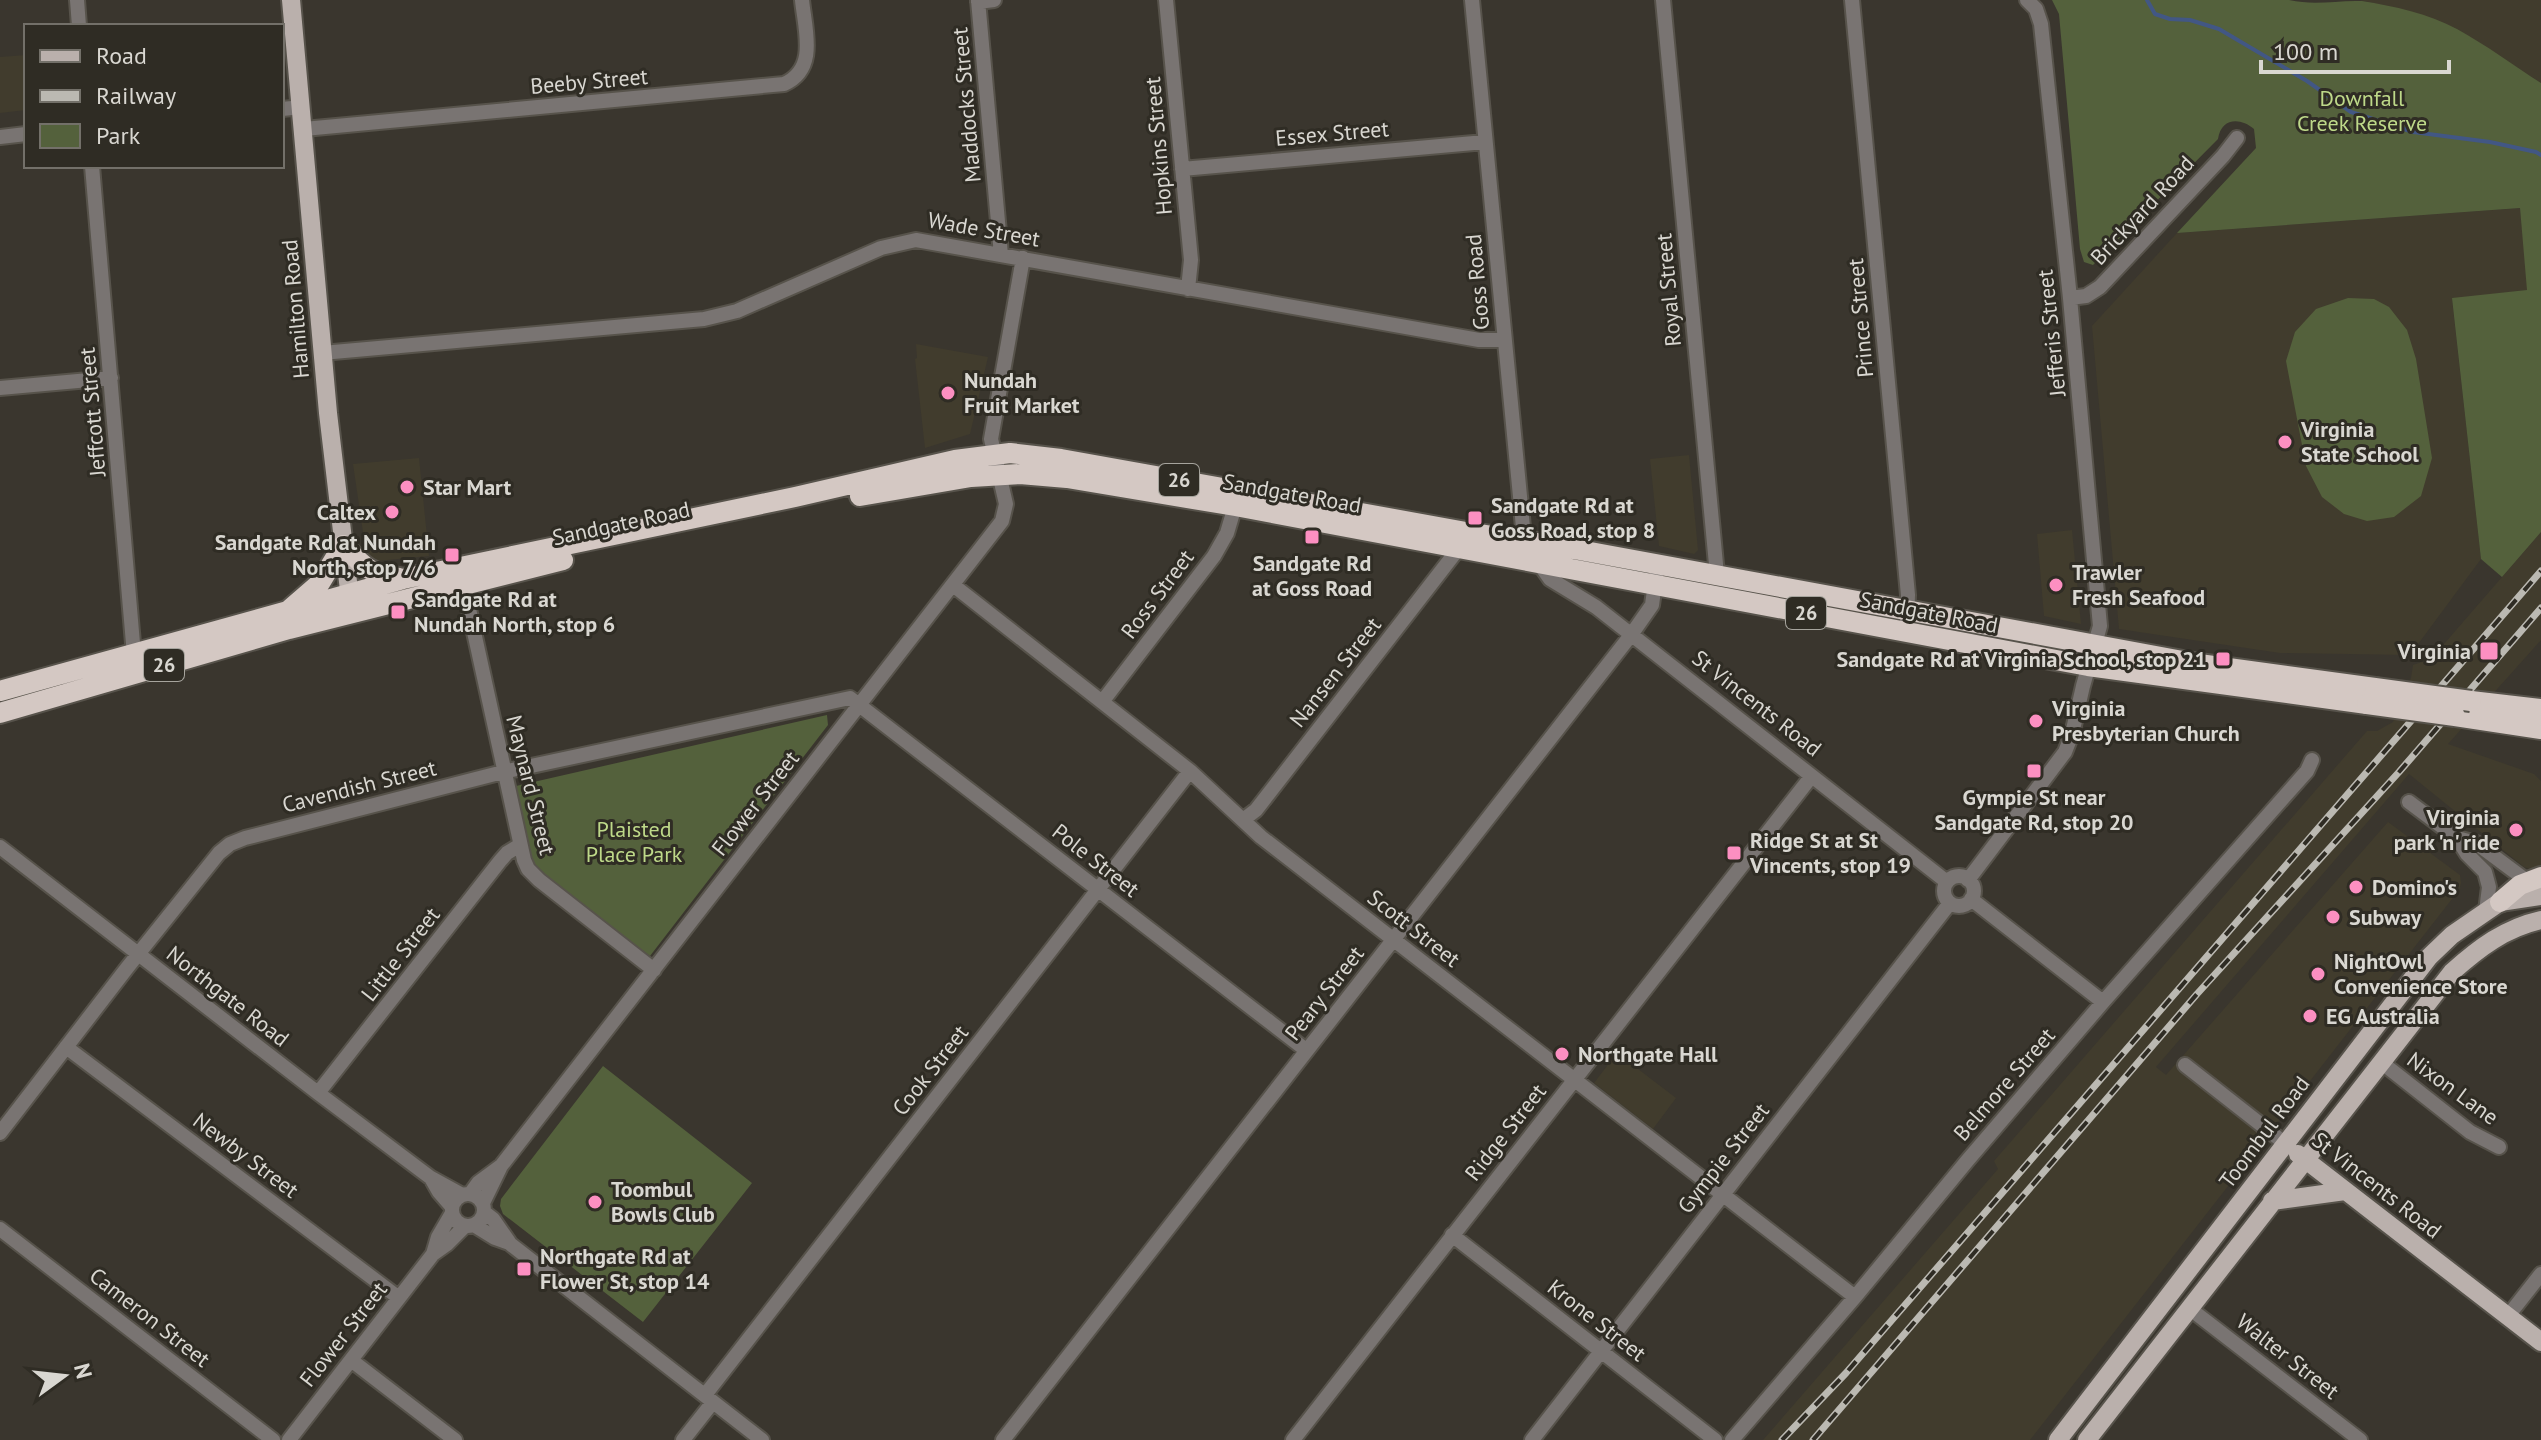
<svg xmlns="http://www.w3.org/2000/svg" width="2541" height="1440" font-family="'PT Sans',sans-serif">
<rect width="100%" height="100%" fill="#3a362e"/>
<path fill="#413c2d" d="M2359 0H2541V83L2455 28 2406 10Z
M26 55V110L0 113V57Z
M2520 208 2528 290 2452 299 2481 559 2410 655 2280 653 2119 629 2092 326 2177 233Z
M916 344 988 357 970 434 925 448 915 359 917 358Z
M1689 455 1698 550 1694 554 1659 546 1650 459Z
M419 458 429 556 377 561 369 555 365 546 353 464Z
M2072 530 2081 624 2044 616 2037 534Z
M2541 532V640L2448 744 2534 774 2541 781V867L2530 869 2524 867 2409 774 2156 1067 2166 1075 2388 822 2460 875 2461 883 2459 890 2030 1440H1763L1998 1169 1994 1161 2367 731H2377L2393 722 2411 678 2413 665 2431 659Z
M1617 1053 1676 1098 1653 1129 1594 1083Z"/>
<path fill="#54613c" d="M2052 0H2289C2316 6 2336 0 2362 1 2394 6 2429 14 2457 29 2486 45 2513 65 2541 83V532L2502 577 2481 559 2452 298 2527 290 2520 208 2177 233 2256 148 2254 129C2240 117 2221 118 2218 139L2093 265 2084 262 2080 249 2059 14Z
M2348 298 2374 299 2389 307 2407 330 2416 359 2432 458 2421 496 2394 517 2367 521 2344 514 2322 497 2306 466 2286 361 2295 332 2316 309Z
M827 715 828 725 650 956 532 868 516 786Z
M603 1066 752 1183 643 1322 503 1214 500 1206 501 1199Z"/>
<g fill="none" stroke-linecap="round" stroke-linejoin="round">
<path stroke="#425784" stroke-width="4" d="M2147 0 2155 14 2170 19 2190 20 2219 29 2307 81 2351 112 2413 132 2490 142 2536 152 2541 155"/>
<defs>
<path id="minor" d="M77 0 79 26
M978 0 1001 255
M1166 0 1191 260 1188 289
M1472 0 1525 548
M1663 0 1717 575
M1852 0 1908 595 1907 620
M978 2 994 0
M282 109 302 107
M304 129 784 84C818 69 805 30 802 0
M0 137 26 134
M92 166 134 655
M1182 169 1485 142
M2070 298 2086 296 2100 287 2223 156 2237 138
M322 353 704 319 737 311 881 248 916 240 1479 340H1504
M0 388 111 378
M1538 562 1550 579 1596 607 1947 882
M953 585 1190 771 1261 837 1855 1297
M467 600 524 860 528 869 539 880 654 970
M1102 702 1214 556 1227 533 1235 506
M2409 802 2457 838 2467 854 2485 872 2489 887 2486 911
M1243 820 1256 810 1459 548
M2457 838 2476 843 2527 881
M0 847 318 1093 431 1178 462 1195
M1944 891a15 15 0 1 1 30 0a15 15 0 1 1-30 0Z
M1968 880 2065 752 2072 734 2083 686 2100 626 2070 298 2041 24 2036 9 2027 0
M1971 899 2103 1002
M66 1047 399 1298
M2381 1062 2470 1132 2499 1147
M2185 1065 2287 1145
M318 1093 500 861 507 853 520 845
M0 1133 127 968 219 853 230 844 245 838 503 772 850 698 1306 1050
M431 1178 439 1192 452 1207
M452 1210a16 16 0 1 1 32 0a16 16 0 1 1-32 0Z
M470 1194 478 1183 501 1166
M483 1203 501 1166 1002 521 1006 504 991 439 1023 258
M484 1212 493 1219 509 1242
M474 1225 495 1238 509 1243 762 1440
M0 1229 273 1440
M1452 1235 1715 1440
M433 1254 438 1237 452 1213
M2189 1308 2360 1440
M2508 1316 2541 1274
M351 1360 455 1440
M705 1395 1190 771
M289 1440 433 1254 447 1244 465 1226
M683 1440 713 1402
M1003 1440 1631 635 1652 605 1656 576
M1293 1440 1811 777
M1532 1440 1950 903
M1732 1440 1855 1297 1967 1161 2103 1002 2307 771 2312 760"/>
<path id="major" d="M291 0 328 413 351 607
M2298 1154 2541 1342
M2272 1201 2345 1191
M2058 1440 2429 957 2452 935 2500 902 2541 896
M2087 1440 2452 972C2479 948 2505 928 2541 920"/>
<path id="highway" d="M860 496 971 477 1020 474 1067 478 1235 506 2088 666 2367 704
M290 609 320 583 343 545C363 566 369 574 399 578
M0 691 403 579 795 497 955 460 1010 453 1061 459 1466 532 1574 549 2199 664 2375 688
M2471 701 2541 709
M0 713 289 629 563 560
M2455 716 2541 729
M2500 902 2520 885 2541 877"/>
</defs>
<use href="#minor" stroke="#57534b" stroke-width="18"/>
<use href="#major" stroke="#57534b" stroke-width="22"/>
<use href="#highway" stroke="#57534b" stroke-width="24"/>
<use href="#minor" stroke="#797472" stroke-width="14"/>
<use href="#major" stroke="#bab0ac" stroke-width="18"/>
<use href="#highway" stroke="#d4c8c3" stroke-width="20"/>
<defs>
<path id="rail" d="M1782 1440 1846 1373 2541 571
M1813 1440 2197 994 2399 772 2541 608"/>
</defs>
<use href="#rail" stroke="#bbb9b2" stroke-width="7"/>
<use href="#rail" stroke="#2f2c24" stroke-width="4" stroke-dasharray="12" stroke-linecap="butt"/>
<defs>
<path id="highway-bridge" d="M2375 688 2471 701
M2367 704 2455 716"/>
</defs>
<use href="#highway-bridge" stroke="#57534b" stroke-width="24" stroke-linecap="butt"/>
<use href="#highway-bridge" stroke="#d4c8c3" stroke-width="20"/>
</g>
<g fill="#fc8fc1" stroke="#2f2c24" stroke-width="3">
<circle cx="948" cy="393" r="8"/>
<circle cx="2285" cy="442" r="8"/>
<circle cx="407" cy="487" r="8"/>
<circle cx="392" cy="512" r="8"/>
<rect x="1467" y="510" width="16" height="16" rx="4"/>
<rect x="1304" y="529" width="16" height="16" rx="4"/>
<rect x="444" y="547" width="16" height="16" rx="4"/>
<circle cx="2056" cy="585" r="8"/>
<rect x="390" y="604" width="16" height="16" rx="4"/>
<rect x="2479" y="641" width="20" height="20" rx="4"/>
<rect x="2215" y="651" width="16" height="16" rx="4"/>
<circle cx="2036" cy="721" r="8"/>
<rect x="2026" y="763" width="16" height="16" rx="4"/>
<circle cx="2516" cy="830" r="8"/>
<rect x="1726" y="845" width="16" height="16" rx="4"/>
<circle cx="2356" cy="887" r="8"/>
<circle cx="2333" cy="917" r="8"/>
<circle cx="2318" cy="974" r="8"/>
<circle cx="2310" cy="1016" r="8"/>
<circle cx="1562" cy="1054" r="8"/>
<circle cx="595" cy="1202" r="8"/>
<rect x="516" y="1261" width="16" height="16" rx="4"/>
</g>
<g text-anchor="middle" stroke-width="6" stroke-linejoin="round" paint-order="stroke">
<g fill="#2f2c24" stroke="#a6a49d" stroke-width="2">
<rect x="1159" y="464" width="40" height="32" rx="6"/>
<rect x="1786" y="597" width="40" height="32" rx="6"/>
<rect x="144" y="649" width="40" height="32" rx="6"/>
</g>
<g font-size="20" font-weight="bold" fill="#d9d7d1">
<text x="1179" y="487">26</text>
<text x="1806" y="620">26</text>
<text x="164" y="672">26</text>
</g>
<g font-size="22" fill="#d9d7d1" stroke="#2f2c24">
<text transform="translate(589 81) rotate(-5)" y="8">Beeby Street</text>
<text transform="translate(966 105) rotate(-95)" y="8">Maddocks Street</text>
<text transform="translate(1332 133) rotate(-5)" y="8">Essex Street</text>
<text transform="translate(1158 146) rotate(-95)" y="8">Hopkins Street</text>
<text transform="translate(2142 210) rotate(-47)" y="8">Brickyard Road</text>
<text transform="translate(984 229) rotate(10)" y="8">Wade Street</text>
<text transform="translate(1477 282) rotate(-95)" y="8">Goss Road</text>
<text transform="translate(1668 290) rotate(-95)" y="8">Royal Street</text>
<text transform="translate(295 309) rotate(-95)" y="8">Hamilton Road</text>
<text transform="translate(1860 318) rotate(-95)" y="8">Prince Street</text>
<text transform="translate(2051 333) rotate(-96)" y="8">Jefferis Street</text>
<text transform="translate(92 412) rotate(-95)" y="8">Jeffcott Street</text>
<text transform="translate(1292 493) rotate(10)" y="8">Sandgate Road</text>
<text transform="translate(621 523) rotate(-12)" y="8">Sandgate Road</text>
<text transform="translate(1157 594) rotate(-53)" y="8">Ross Street</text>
<text transform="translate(1929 612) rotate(11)" y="8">Sandgate Road</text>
<text transform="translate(1335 672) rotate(-52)" y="8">Nansen Street</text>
<text transform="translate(1757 703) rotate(38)" y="8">St Vincents Road</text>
<text transform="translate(531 785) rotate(76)" y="8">Maynard Street</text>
<text transform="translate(359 786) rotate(-14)" y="8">Cavendish Street</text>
<text transform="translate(755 803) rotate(-52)" y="8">Flower Street</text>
<text transform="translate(1096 860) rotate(38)" y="8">Pole Street</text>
<text transform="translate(1414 928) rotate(38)" y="8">Scott Street</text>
<text transform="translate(400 954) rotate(-52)" y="8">Little Street</text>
<text transform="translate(1324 993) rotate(-52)" y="8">Peary Street</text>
<text transform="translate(228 996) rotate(38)" y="8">Northgate Road</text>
<text transform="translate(930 1070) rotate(-52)" y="8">Cook Street</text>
<text transform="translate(2004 1084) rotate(-49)" y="8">Belmore Street</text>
<text transform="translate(2453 1088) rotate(36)" y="8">Nixon Lane</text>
<text transform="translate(1505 1132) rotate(-52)" y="8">Ridge Street</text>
<text transform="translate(2264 1132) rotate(-53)" y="8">Toombul Road</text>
<text transform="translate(246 1155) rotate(37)" y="8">Newby Street</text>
<text transform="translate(1723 1158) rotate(-52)" y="8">Gympie Street</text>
<text transform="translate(2377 1185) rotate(38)" y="8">St Vincents Road</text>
<text transform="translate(150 1317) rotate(38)" y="8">Cameron Street</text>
<text transform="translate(1597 1320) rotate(38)" y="8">Krone Street</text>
<text transform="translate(343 1334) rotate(-52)" y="8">Flower Street</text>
<text transform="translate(2288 1356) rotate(38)" y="8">Walter Street</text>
</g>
<g font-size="22" fill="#bed989" stroke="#2f2c24">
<text x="2362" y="106">Downfall<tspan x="2362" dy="25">Creek Reserve</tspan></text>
<text x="634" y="837">Plaisted<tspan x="634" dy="25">Place Park</tspan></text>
</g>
<g font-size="22" font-weight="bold" fill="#d9d7d1" stroke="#2f2c24" text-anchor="start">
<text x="964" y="388">Nundah<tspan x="964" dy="25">Fruit Market</tspan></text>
<text x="2301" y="437">Virginia<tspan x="2301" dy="25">State School</tspan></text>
<text x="423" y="495">Star Mart</text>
<text x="1491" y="513">Sandgate Rd at<tspan x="1491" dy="25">Goss Road, stop 8</tspan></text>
<text x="376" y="520" text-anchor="end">Caltex</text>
<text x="436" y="550" text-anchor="end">Sandgate Rd at Nundah<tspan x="436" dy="25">North, stop 7/6</tspan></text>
<text x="1312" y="571" text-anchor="middle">Sandgate Rd<tspan x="1312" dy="25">at Goss Road</tspan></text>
<text x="2072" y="580">Trawler<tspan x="2072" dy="25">Fresh Seafood</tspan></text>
<text x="414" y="607">Sandgate Rd at<tspan x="414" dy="25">Nundah North, stop 6</tspan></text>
<text x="2471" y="659" text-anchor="end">Virginia</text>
<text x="2207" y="667" text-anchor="end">Sandgate Rd at Virginia School, stop 21</text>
<text x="2052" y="716">Virginia<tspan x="2052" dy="25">Presbyterian Church</tspan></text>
<text x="2034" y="805" text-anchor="middle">Gympie St near<tspan x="2034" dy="25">Sandgate Rd, stop 20</tspan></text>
<text x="2500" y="825" text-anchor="end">Virginia<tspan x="2500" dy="25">park 'n' ride</tspan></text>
<text x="1750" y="848">Ridge St at St<tspan x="1750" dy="25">Vincents, stop 19</tspan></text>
<text x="2372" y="895">Domino's</text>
<text x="2349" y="925">Subway</text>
<text x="2334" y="969">NightOwl<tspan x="2334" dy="25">Convenience Store</tspan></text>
<text x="2326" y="1024">EG Australia</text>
<text x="1578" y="1062">Northgate Hall</text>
<text x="611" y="1197">Toombul<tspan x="611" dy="25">Bowls Club</tspan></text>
<text x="540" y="1264">Northgate Rd at<tspan x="540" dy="25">Flower St, stop 14</tspan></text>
</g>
</g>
<rect x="24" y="24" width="260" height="144" fill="#2f2c24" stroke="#737069" stroke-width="2"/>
<rect x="40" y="50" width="40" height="12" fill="#bab0ac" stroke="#737069" stroke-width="2"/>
<text x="96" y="64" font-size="24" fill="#d9d7d1">Road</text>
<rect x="40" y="90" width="40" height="12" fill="#bbb9b2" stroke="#737069" stroke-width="2"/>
<text x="96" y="104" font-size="24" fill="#d9d7d1">Railway</text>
<rect x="40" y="124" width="40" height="24" fill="#54613c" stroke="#737069" stroke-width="2"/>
<text x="96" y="144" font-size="24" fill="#d9d7d1">Park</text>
<g transform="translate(64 1376) rotate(75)" stroke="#2f2c24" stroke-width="6" paint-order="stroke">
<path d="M0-6L14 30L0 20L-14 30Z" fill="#d9d7d1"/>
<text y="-12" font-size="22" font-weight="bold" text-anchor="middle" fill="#d9d7d1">N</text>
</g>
<path d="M2261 60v12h188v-12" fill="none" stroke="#d9d7d1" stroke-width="4"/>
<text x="2273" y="60" font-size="24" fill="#d9d7d1" stroke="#2f2c24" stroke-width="6" paint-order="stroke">100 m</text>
</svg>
